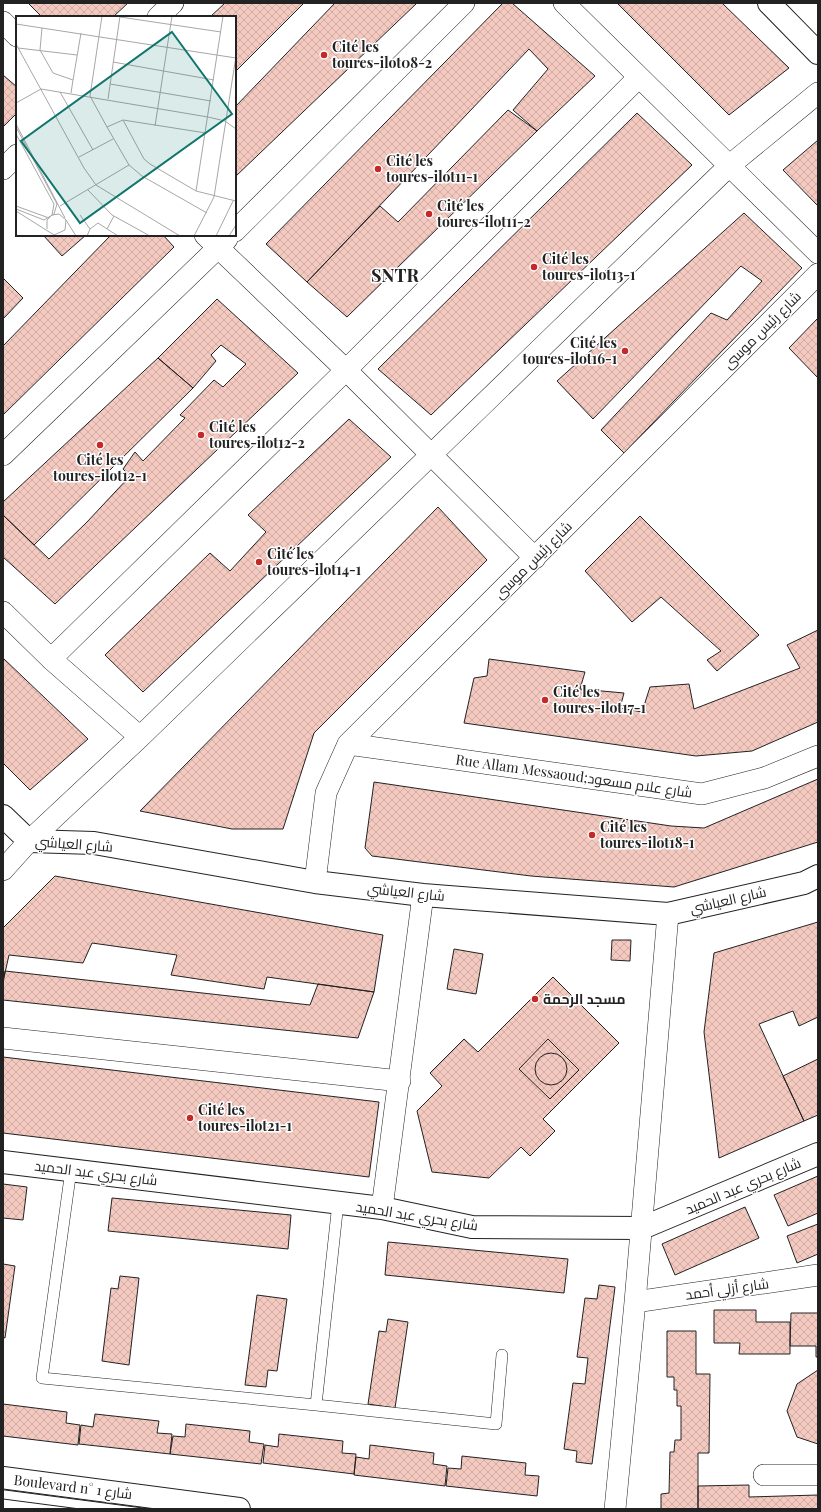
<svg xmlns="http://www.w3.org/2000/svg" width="821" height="1512" font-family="'Playfair Display',Cairo,serif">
<defs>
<pattern id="building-cross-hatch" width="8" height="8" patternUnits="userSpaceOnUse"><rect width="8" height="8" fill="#f3c9c0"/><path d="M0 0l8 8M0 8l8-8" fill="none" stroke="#d0aca5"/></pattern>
</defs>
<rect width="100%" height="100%" fill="#fff"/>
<path fill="url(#building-cross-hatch)" stroke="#222" d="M28 3H128L113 17H42Z
M225 3H304L235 72V17H210Z
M335 3H417L235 177V107Z
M503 3H512L595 76 537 131 513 110 548 69 529 49 307 282 266 244Z
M617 3H722L789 68 729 115Z
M3 75 17 87V113L3 127Z
M508 110 537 131 347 317 307 282 380 206 398 222Z
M637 113 692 165 431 415 378 369Z
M818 140V206L783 170Z
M744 213 802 268 624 453 601 430 711 313 727 320 762 281 741 266 593 419 557 381Z
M43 235H86L62 256Z
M111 235H163L174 247 3 415V346Z
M3 278 23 298 3 319Z
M217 299 298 373 55 604 3 557V515L49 559 87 522 130 476 123 469 135 452 143 461 185 418 180 415 214 380 223 387 246 364 221 345 211 355 216 361 193 388 158 358Z
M818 318V378L789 348Z
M158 358 193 388 34 545 3 515V502Z
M349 419 391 457 143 692 105 655 210 553 230 571 266 532 248 515Z
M438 507 487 560 314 733 283 829H232L140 811Z
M640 516 759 635 717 671 707 660 721 651 661 597 632 622 585 571Z
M818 630V722L752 751 696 756 464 723 474 678 487 676 489 659 585 672 580 689 624 693 620 708 642 712 650 687 689 684 694 709 800 668 787 645Z
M3 658 88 739 30 790 3 763Z
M818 779V842L674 887 531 876 372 856 365 848 374 782 671 826 704 828Z
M55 876 383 935 374 992 267 977 264 989 171 975 177 955 92 943 83 963 9 955 3 982V928Z
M818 922V1017L799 1026 793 1011 759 1024 804 1121 719 1158 704 1032 714 953Z
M612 940H631L630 961 611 960Z
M454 949 483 954 476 994 447 989Z
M5 971 310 1005 318 984 374 992 358 1038 3 1000V982Z
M553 977 619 1043 543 1119 555 1131 530 1156 521 1147 489 1178 432 1172 417 1111 442 1086 430 1073 464 1039 478 1052Z
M548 1039 579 1070 550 1099 519 1069Z
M535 1069a16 16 0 1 1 32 0a16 16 0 1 1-32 0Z
M3 1057 379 1102 369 1177 3 1133Z
M818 1059V1115L804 1121 783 1076Z
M818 1176V1213L788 1226 774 1195Z
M3 1184 27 1187 23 1220 3 1218Z
M112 1198 291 1215 288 1249 108 1231Z
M745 1207 759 1238 675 1275 662 1244Z
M818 1224V1254L797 1263 787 1236Z
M388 1242 568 1259 564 1293 385 1275Z
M3 1264 15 1266 5 1338 3 1337Z
M120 1276 139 1278 129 1365 102 1361 111 1288 118 1289Z
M599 1285 615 1287 592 1464 576 1462 577 1451 564 1449 573 1383 585 1384 588 1358 577 1357 585 1298 597 1299Z
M257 1295 287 1299 277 1371 268 1370 266 1387 245 1385Z
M714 1310H756V1322H790V1354H739L740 1343H714Z
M791 1313H818V1357H816V1346H790Z
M388 1319 408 1322 395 1408 368 1404 379 1331 386 1332Z
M667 1331H696V1374H710L709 1453H698V1509H661V1494L669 1493 670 1452H674L675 1440H681V1406H677V1390H674V1377H667Z
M818 1370V1444L797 1437 787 1411 797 1384Z
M3 1404 67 1412 66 1423 80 1425 78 1445 3 1436Z
M95 1414 159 1421 157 1433 172 1434 170 1454 79 1444 81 1425 93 1427Z
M186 1424 250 1431 249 1442 264 1444 261 1464 170 1454 173 1436 185 1437Z
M279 1434 343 1441 342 1453 356 1454 354 1474 263 1463 265 1445 278 1447Z
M370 1445 434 1453 433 1464 447 1466 445 1486 354 1475 356 1457 369 1459Z
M462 1456 526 1463 525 1475 539 1476 537 1496 446 1486 448 1468 461 1469Z
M749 1485V1497L818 1495V1509H698V1486Z"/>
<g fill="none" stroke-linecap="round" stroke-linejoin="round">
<defs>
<path id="service" d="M71 1170 42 1378 316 1405 338 1203
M316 1405 496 1424 502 1355"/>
<path id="minor" d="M564 3 818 253
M158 17 173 3
M3 22 17 36
M3 169 17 155
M235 231 464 3
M205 235 346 370 535 558
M3 455 227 239
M3 612 51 659 140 737
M51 659 346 370 639 77
M348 744 702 794 764 778 818 756
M3 870 29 841 140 737 730 165 818 93
M315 882 326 793 348 744 818 274
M3 1038 400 1081
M382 1208 423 895
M635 1302 818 1275
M764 1475H818
M615 1509 635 1302 668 914"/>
<path id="tertiary" d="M769 3 818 53
M3 816 29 841 94 843 315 882 423 895 668 914 804 883 818 876
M3 1162 382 1208 472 1227 642 1228 818 1154"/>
<path id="secondary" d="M3 1478 239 1509"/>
</defs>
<use href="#service" stroke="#222" stroke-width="12"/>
<use href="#minor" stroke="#222" stroke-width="22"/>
<use href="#tertiary" stroke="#222" stroke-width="24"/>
<use href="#secondary" stroke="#222" stroke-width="24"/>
<use href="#service" stroke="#fff" stroke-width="11"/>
<use href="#minor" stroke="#fff" stroke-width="21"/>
<use href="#tertiary" stroke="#fff" stroke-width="22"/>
<use href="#secondary" stroke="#fff" stroke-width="22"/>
<path stroke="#222" stroke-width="1" d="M3 1489 156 1509
M3 1499 80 1509"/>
</g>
<g fill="#c62828" stroke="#fff" stroke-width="1.5">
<circle cx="324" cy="55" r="4"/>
<circle cx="378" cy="169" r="4"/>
<circle cx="429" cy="214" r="4"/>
<circle cx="534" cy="267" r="4"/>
<circle cx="625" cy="351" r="4"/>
<circle cx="201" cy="435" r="4"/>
<circle cx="100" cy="445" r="4"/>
<circle cx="259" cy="562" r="4"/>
<circle cx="545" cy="700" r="4"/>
<circle cx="592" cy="835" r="4"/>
<circle cx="535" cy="999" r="4"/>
<circle cx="190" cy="1118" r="4"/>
</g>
<g text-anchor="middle" stroke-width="3" stroke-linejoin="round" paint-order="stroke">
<g font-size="14" font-weight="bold" fill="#222" stroke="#fff" text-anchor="start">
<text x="332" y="52">Cité les<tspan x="332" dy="16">toures-ilot08-2</tspan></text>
<text x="386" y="166">Cité les<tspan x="386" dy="16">toures-ilot11-1</tspan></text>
<text x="437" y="211">Cité les<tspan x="437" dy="16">toures-ilot11-2</tspan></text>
<text x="542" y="264">Cité les<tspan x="542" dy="16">toures-ilot13-1</tspan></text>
<text x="617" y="348" text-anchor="end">Cité les<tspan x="617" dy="16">toures-ilot16-1</tspan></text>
<text x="209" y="432">Cité les<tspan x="209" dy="16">toures-ilot12-2</tspan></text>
<text x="100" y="465" text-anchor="middle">Cité les<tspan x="100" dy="16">toures-ilot12-1</tspan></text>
<text x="267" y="559">Cité les<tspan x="267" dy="16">toures-ilot14-1</tspan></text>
<text x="553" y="697">Cité les<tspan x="553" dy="16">toures-ilot17-1</tspan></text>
<text x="600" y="832">Cité les<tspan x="600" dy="16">toures-ilot18-1</tspan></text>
<text x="543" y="1004">مسجد الرحمة</text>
<text x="198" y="1115">Cité les<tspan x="198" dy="16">toures-ilot21-1</tspan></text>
</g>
<g font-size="14" fill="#222" stroke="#fff">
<text transform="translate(762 330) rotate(-45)" y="5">شارع رئيس موسى</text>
<text transform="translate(533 560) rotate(-45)" y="5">شارع رئيس موسى</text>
<text transform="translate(574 776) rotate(8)" y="5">Rue Allam Messaoud;شارع علام مسعود</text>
<text transform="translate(74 844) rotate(4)" y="5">شارع العياشي</text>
<text transform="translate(406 892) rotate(6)" y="5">شارع العياشي</text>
<text transform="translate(728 900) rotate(-13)" y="5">شارع العياشي</text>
<text transform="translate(96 1173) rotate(7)" y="5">شارع بحري عبد الحميد</text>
<text transform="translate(743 1186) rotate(-23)" y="5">شارع بحري عبد الحميد</text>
<text transform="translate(417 1216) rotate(9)" y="5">شارع بحري عبد الحميد</text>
<text transform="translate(727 1289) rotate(-8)" y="5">شارع أزلي أحمد</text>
<text transform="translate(73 1487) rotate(7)" y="5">Boulevard n° شارع 1</text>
</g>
<g font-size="18" font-weight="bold" fill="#222" stroke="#fff">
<text x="395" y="282">SNTR</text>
</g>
</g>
<g transform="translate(16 16)">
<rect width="220" height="220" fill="#fff"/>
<path fill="none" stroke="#a7a7a7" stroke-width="1" d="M86 0 74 80 91 111 113 149 126 160 191 197M104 1 205 16M0 8 220 42M26 12 24 34 37 57 57 64 65 17M0 28 68 152 80 169 164 220M2 32 61 39M97 46 198 64M94 68 195 85M44 76 77 134M55 77 57 64M92 83 104 0M0 87 25 73 192 101 209 105 220 113M107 104 128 143 134 148 180 175 220 185M0 108 49 202M139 110 156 0M0 111 41 188 38 198 28 204 0 193M91 111 107 104 190 117M0 118 38 188 36 199M63 141 97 123M72 174 96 199 134 220M180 175 207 0M0 190 33 202M44 190 113 149M0 195 38 219 49 214 50 204 43 198 36 199 31 204V213M64 199 74 213 71 220M50 204 60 220M74 213 82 207 102 220M91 213 98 200M178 220 198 181 220 40M200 220 217 185M213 220 220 209"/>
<path fill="#0f766e" fill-opacity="0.15" stroke="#0f766e" stroke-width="2" d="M156 16 216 98 64 207 5 125Z"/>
<rect width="220" height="220" fill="none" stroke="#222" stroke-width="2"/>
</g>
<rect width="821" height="1512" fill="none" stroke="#222222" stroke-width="8"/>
</svg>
